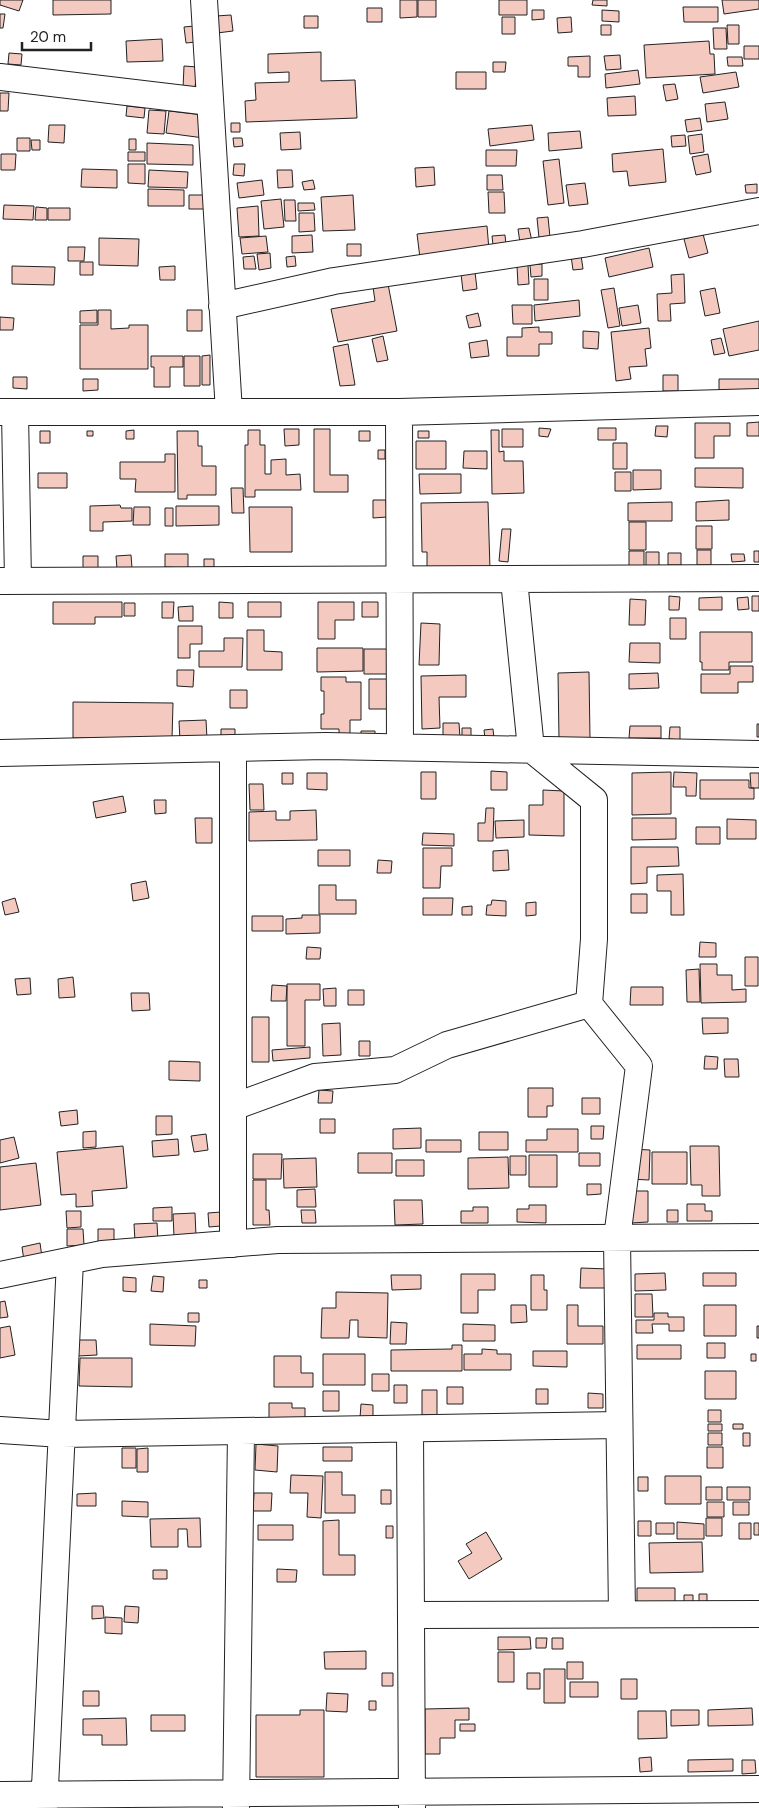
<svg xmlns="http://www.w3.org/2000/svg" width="759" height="1808" font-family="'DM Sans',sans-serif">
<rect width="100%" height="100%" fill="#fff"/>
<path fill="#f3c9c0" stroke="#222" d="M0 0H23L19 11 0 5Z
M53 0H111V14L53 15Z
M400 0H417V17L400 18Z
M418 0H436V17H418Z
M499 0H527V15H499Z
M593 0H607V6L592 5Z
M722 0H759V9L724 14Z
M683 7H718V22H684Z
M367 8H382V22H367Z
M532 10H544V19L532 20Z
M602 10 619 11V22L602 21Z
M0 14H5L3 28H0Z
M231 15 233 31 217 33 216 16Z
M304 16H318V28H304Z
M502 17H515V34H502Z
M571 17 572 32 558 33 557 18Z
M601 25H611V35H601Z
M727 25H739V44H728Z
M194 26 196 42 186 43 184 27Z
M713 28H726L727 49H714Z
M162 39 163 61 127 62 126 41Z
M709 41 710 54H714L715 74 646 78 644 45Z
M744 46H759V59H744Z
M321 52V81L355 80 357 118 246 122 245 101 256 100 255 83 289 82V72L268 73V54Z
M9 53 22 54 21 65 8 64Z
M620 55 621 69 606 70 604 56Z
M590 56V77H578V66H568V57Z
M727 57H742L743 66H728Z
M493 62H506L505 72H493Z
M184 66 197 67 195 88H183Z
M638 70 640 84 606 88 605 74Z
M456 72H486V89H456Z
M736 72 739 87 703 93 700 77Z
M675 84 678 99 666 101 663 85Z
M0 93H9L8 111H0Z
M635 96 636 115 608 116 607 98Z
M725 102 728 119 707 122 705 104Z
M127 106 145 108 144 118 126 116Z
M149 110 166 111 164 134 147 133Z
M169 111 203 115 204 138 166 133Z
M700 118 702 130 687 132 685 120Z
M231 123H240V132H231Z
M49 125H65L64 143 48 142Z
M532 125 534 140 490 146 488 129Z
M580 131 582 148 549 151 548 133Z
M300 132 301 149 281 150 280 133Z
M702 134 704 152 690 154 688 136Z
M685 135 686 146 672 147 671 136Z
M17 138H30V151H17Z
M233 138H242L243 146 234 147Z
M129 139H136V150H129Z
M31 140H40V150H32Z
M147 143 193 145V165L147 164Z
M663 149 666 182 629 186 627 171 613 172 612 154Z
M486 150H517L516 166H486Z
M128 152H145V161H128Z
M1 154H16L15 170H1Z
M708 154 711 172 696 175 692 157Z
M559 159 564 203 548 205 543 161Z
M128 164H145V184L128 183Z
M234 164H245L244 176 233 175Z
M434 167 435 185 416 187 415 168Z
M82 169 117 170V188L81 187Z
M149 170 188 172 187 188 148 187Z
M277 170H292L293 187 278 188Z
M487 175H502L503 190H487Z
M262 180 264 195 239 198 237 183Z
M313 180 315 189 304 190 302 182Z
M585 183 588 204 569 206 566 185Z
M757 184V193H746L745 185Z
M148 189 184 190V206H148Z
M488 192H504L505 213H489Z
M189 195H207V209H189Z
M353 195 355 230 323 231 321 197Z
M281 199 284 227 264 229 261 201Z
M284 200H295L296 221H285Z
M298 203H314L315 210 298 211Z
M4 205 34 206 33 220 3 219Z
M258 206 259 236 239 237 237 208Z
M36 207 47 208V220H35Z
M48 208H70V220H48Z
M299 213H314L315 231 299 232Z
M548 217 550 237 539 238 537 218Z
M487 226 489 250 420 258 417 234Z
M529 228 532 241 520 243 518 229Z
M703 234 708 253 689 258 684 239Z
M312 235 313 252 292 253V236Z
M505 235 506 245H493L492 236Z
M266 236 268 252 242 254 240 238Z
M99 238 139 239 138 266 99 265Z
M347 244H361V256H347Z
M68 247H85L84 261H68Z
M649 248 653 267 609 277 605 258Z
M270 253 271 268 259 270 257 254Z
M581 255 583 269 573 270 571 256Z
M254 256 256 269H244L243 257Z
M295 256 296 266 287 267 286 257Z
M80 262H93V275H80Z
M542 264V276L531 277 530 265Z
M528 265 529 284 518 285 517 266Z
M12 266 55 267 54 285 12 284Z
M175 266V280H160L159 267Z
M475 272 477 289 463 291 461 274Z
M684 274 685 303 670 304 671 321H658L657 294 672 293 671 275Z
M534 279H548V300H534Z
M388 284 397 331 338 342 331 309 375 301 373 287Z
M614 288 620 326 608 328 601 290Z
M715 288 720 313 705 316 700 291Z
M579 300 580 316 535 321 534 305Z
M512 305H532V324H513Z
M638 305 641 323 622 326 619 308Z
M97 310V323H80V311Z
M98 310H111V329L129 328V325H148V369H80V325H98Z
M187 310H202V331H187Z
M478 313 481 326 469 328 466 316Z
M0 317 14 318 13 330H0Z
M759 321V350L729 356 723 329Z
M539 327V332H552V344H539V356H507V337H522V328Z
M649 328 651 348 645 349 647 366 629 367 631 379 616 381 611 332Z
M583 331 599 332 598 349 583 348Z
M383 336 388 360 377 362 372 339Z
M721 338 725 353 714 355 711 340Z
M487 340 489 356 471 358 469 343Z
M348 344 355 385 340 386 333 347Z
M210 355V385H202V356Z
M151 356H183V367H170V387H154V367H151Z
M184 356H200V386H184Z
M663 375H678V391H663Z
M13 377H27V389L13 388Z
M83 379H98V390L83 391Z
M719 379H759V392H719Z
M759 422V436H747V423Z
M695 423H730V436H714V458H695Z
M656 426H668L667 437 655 436Z
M539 428 551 429 548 437 539 436Z
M598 428H616V440H598Z
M284 429H299V445L285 446Z
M314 429H330V475H348V492H314Z
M502 429H523V447H502Z
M134 430V439H126V431Z
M248 430H260V445H265V474H271V460L286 459V475L300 474 301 490H255V497H245V445H248Z
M491 430H499V452L504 451V461H523L524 493 492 494Z
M40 431H50V443H40Z
M87 431H93V436H87Z
M177 431H198V446H202V466H216V495H187V499H178Z
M359 431H370V441H359Z
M418 431H429V438H418Z
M416 441H446V469H416Z
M613 443H627V469H613Z
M378 450H385V459H378Z
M464 451H487V469L463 468Z
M165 454H175V492H135L136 479H120V462H165Z
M695 468H743V488L695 487Z
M633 470H661V489L633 490Z
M615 472H631V491H615Z
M38 473H67V488H38Z
M419 474H461V493L420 494Z
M231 488H243L244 513H232Z
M373 500H386L387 517 373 518Z
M729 500V520L696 521V502Z
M488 502 490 570 427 571V552H422L421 503Z
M672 502V521H628V503Z
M120 505 121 508H132V521L103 522V531H90V506Z
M176 506H219V525L176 526Z
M134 507H150V525H133Z
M249 507H292V552H250Z
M165 508H173V526H165Z
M629 522H646V550H629Z
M696 526H712V549H696Z
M502 529H511L508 562 499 561Z
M697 550H711V565H697Z
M629 551H644V567H629Z
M754 551H759V562H754Z
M646 552H659V568H646Z
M668 553H681V565H668Z
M165 554H188V568L165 567Z
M731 554H744L745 561 732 562Z
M131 555 132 568 117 569 116 556Z
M83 556H98V569H83Z
M204 559H214V567H204Z
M669 596 680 597 679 610H669Z
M752 596H759V611H752Z
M722 597V610H699V598Z
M748 597 749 609 738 610 737 598Z
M630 599 646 600 645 625H629Z
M53 602H122V617H95V624H53Z
M162 602H174L173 618H162Z
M219 602 233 603V618H219Z
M248 602H281V617H248Z
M318 602H354V620H335V639H318Z
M362 602H378V617H362Z
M124 603H135V616H124Z
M193 606V621H179L178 607Z
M670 618H686V639H670Z
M421 623 440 624 439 665H419Z
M178 626H202V644H190V658H178Z
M247 630H264V651L282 652V670H247Z
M700 632H752V662H729V670H702V662H700Z
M224 638H243L242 667H199V651H224Z
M630 643H660V663L629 662Z
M317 648H363V671L317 672Z
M364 649H389V674H364Z
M730 666H753V682H738V693H701V674H730Z
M177 670H194L193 687 177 686Z
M589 672 590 739 559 740 558 673Z
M658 673 659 688 629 689V674Z
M466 675V697H439L440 728 422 729 421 676Z
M321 677H346V682H361V720H350V735H339V729H321V714H324V691H321Z
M369 679H388V709H369Z
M230 690H247V708H230Z
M73 702 173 703 172 739 73 738Z
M206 720 207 739 180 741 179 721Z
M443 723H459L460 738H443Z
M757 724H759V737H757Z
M630 726H661V738H629Z
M670 727H680V740L669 739Z
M462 728H471V738L462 739Z
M221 729H235V740H221Z
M493 729 494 739H485L484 730Z
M361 731H375V743H361Z
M491 771 507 772V790H491Z
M421 772H436V799H421Z
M671 772V814L632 815V773Z
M674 772 697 773 696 796H686V787H673Z
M282 773H293V784H282Z
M307 773H327V790L307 789Z
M750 773H759V788H751Z
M700 780H749V788H754V799H700Z
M249 784H263L264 810H250Z
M543 790 564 791V836L529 835V805H543Z
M123 796 126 812 96 818 93 802Z
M154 800H166V813L155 814Z
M486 808H494L493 841H478V823H485Z
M316 810 317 840 249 841V812L276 811V820H290V811Z
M195 818H212V843H196Z
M632 818H676V839L632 840Z
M727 819 756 820V839H727Z
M524 820V837L496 838 495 821Z
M696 827H720V844H696Z
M423 833 454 834V846L422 845Z
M631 847H678L679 866 647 867V883L631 884Z
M423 848H452V866H441L440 888H423Z
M318 850H350V866H318Z
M508 850 509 870 493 871V851Z
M378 860 392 861 391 873H377Z
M683 874 684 915H671V891H657V875Z
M146 881 149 898 133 901 131 884Z
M319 885H336V900H356V914H319Z
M631 894H647V913H631Z
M15 898 19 912 5 915 2 902Z
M423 898H453L452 915H423Z
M492 900 506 901V916L486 915 487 905H491Z
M536 902V915L526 916V903Z
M472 906V915H462V907Z
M302 915H320V933L286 934V919L302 918Z
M252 916H283V931H252Z
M700 942 716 943V957H699Z
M307 947 321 948 320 959H306Z
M745 957H758V986H745Z
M700 964H717V975H732V990L746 989V1002L701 1003Z
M699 969 700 1002H687L686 970Z
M73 977 75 997 59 998 58 979Z
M30 978 31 994 17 995 15 979Z
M287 984H320V1000H305V1046H287Z
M272 985 287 986 286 1001H271Z
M631 987H663V1005H630Z
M336 988V1006H324L323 989Z
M348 990H364V1005H348Z
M131 993H149L150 1010 132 1011Z
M252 1017H269V1062H252Z
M702 1018H728V1033L703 1034Z
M340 1023 341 1055 323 1056 322 1024Z
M359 1041H370V1056H359Z
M310 1047V1058L273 1061 272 1050Z
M705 1056 718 1057 717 1069H704Z
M724 1059H738L739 1077H725Z
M169 1061 200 1062V1081L169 1080Z
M528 1088H553V1106H547V1117H528Z
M319 1090 333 1091 332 1103H318Z
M582 1098H600V1114H582Z
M77 1110 78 1124 61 1126 59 1112Z
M156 1116H172V1134L156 1135Z
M320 1119H335V1133H320Z
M591 1126H604L603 1139H591Z
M421 1128V1148L393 1149V1129Z
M547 1129H578V1152H526V1140H547Z
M96 1131V1147L83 1148V1132Z
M479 1132H508V1150H479Z
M206 1134 208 1150 194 1152 191 1136Z
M14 1137 19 1158 0 1163V1140Z
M178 1139 179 1155 153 1157 152 1141Z
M426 1140H461V1152H426Z
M123 1146 127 1188 92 1191 93 1206 76 1207V1194L61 1195 57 1152Z
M690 1146H719L720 1196H702V1185H691Z
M631 1149 650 1150 649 1180 629 1179Z
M652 1152H687V1184H652Z
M358 1153H392V1173H358Z
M579 1153H600V1166H579Z
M253 1154H282L281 1179H253Z
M529 1155H557V1187H529Z
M510 1156H526V1175H510Z
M508 1157 509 1188 468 1189V1158Z
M316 1158 317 1187 284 1188 283 1159Z
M396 1160H424V1176H396Z
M36 1163 41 1205 0 1210V1167Z
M253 1180H266V1210H269L270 1225H253Z
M587 1184H601V1194L587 1195Z
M315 1189 316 1207H297V1190Z
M631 1191H648V1222L631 1223Z
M394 1200H422L423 1224 395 1225Z
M687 1204H705V1211H712V1221H687Z
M529 1205H546V1223L517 1222V1209H529Z
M172 1207V1221H153V1208Z
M473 1207H488V1223H461V1211H473Z
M301 1210H315L316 1223H302Z
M667 1210H678V1222H667Z
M66 1211H81V1227L67 1228Z
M221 1212V1226L209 1227 208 1213Z
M195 1213 196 1236 174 1237 173 1214Z
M157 1223 158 1241H135L134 1224Z
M67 1229H83L84 1245 67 1246Z
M98 1229H114V1244H98Z
M40 1243 42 1257 24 1261 22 1247Z
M581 1268 609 1269V1288H580Z
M665 1273 666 1290 635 1291V1274Z
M703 1273H736V1286H703Z
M461 1274H495V1290H478V1313H461Z
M391 1275H421V1289L392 1290Z
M531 1275H544V1290H547V1310H531Z
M153 1276 164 1277 163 1292 151 1291Z
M123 1277 136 1278V1292L123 1291Z
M199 1280H207V1288H199Z
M336 1292 388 1293 387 1338 358 1337V1320H350L349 1338H321L322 1308H336Z
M635 1294H652L653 1317H635Z
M5 1301 8 1317 0 1318V1302Z
M511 1305H526L527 1322 511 1323Z
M567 1305H578V1326H603V1344H567Z
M704 1305H736V1336H704Z
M188 1313H199V1322H188Z
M654 1313H668V1317H684V1331H669V1324H652L653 1333H636V1320H654Z
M391 1322 407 1323 406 1344H390Z
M150 1324 196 1326 195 1346 150 1345Z
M463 1324 495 1325V1341H463Z
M10 1326 15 1355 0 1358V1328Z
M757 1326H759V1338H757Z
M78 1340H96L97 1355 78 1356Z
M707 1343H725V1358H707Z
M452 1345H462V1371H391V1350L452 1349Z
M637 1345H681V1359H637Z
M482 1349 497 1350V1354H511V1370H464V1354H482Z
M533 1351H567V1367L533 1366Z
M323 1354H365V1385H323Z
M751 1354H756V1361H751Z
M274 1356H301V1373H313V1387H274Z
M80 1358H132V1387L79 1386Z
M705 1371H736V1399H705Z
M372 1374H389V1391H372Z
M394 1385H407V1403H394Z
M447 1387H463V1404H447Z
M536 1389H548V1404H536Z
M422 1390H437V1415H422Z
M323 1391H339V1411H323Z
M588 1393 603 1394V1408H588Z
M269 1403H292V1408H305V1420H269Z
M361 1404 373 1405V1419L360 1418Z
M708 1410H721V1422H708Z
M708 1424H722V1431H708Z
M733 1424H743V1429H733Z
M708 1433H722V1445H708Z
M743 1433H750V1446H743Z
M256 1444 278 1446 277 1472 255 1470Z
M323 1447H352V1461H323Z
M707 1447H723V1468H707Z
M122 1448H136V1468H122Z
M148 1448V1472H137V1449Z
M325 1472H342V1495H355V1513H325Z
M291 1475 323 1476 321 1518 307 1517 308 1493H290Z
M665 1476H701V1504H665Z
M638 1477H648V1491H638Z
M706 1487H722V1500H706Z
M727 1487H750V1500H727Z
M381 1490H391V1504H381Z
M96 1493V1506H77V1494Z
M254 1493H272L271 1511H253Z
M122 1501 148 1502V1517L122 1516Z
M707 1502H724V1517H707Z
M733 1502H749V1515H733Z
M200 1518 201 1547H188L187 1529H178V1547H151L150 1519Z
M706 1518H722V1536H706Z
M339 1520V1555H355V1575H323V1521Z
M638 1521H651V1536H638Z
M677 1522 704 1524V1539H677Z
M656 1523H674V1534H656Z
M739 1523H751V1539H739Z
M754 1523H759V1535H754Z
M258 1525H293V1540H258Z
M386 1526H393V1538H386Z
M486 1532 502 1559 469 1579 458 1561 472 1553 466 1544Z
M702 1542 703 1572 650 1573 649 1543Z
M277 1569 297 1570 296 1582H277Z
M153 1570H167V1579H153Z
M637 1588H675V1602H637Z
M699 1594H707V1603H699Z
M684 1595H693V1604H684Z
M92 1606H103L104 1618 92 1619Z
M125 1606 139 1607 138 1623 124 1622Z
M105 1617 122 1618V1634L105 1633Z
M498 1637H530L531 1649 498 1650Z
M536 1638H547L546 1648H536Z
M552 1638H563V1649H552Z
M366 1651V1669H325L324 1652Z
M498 1652H514V1682H498Z
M567 1662H583V1679H567Z
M544 1669H565V1703H544Z
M382 1673H393V1686H382Z
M527 1673H540V1689H527Z
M621 1679H637V1699H621Z
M570 1682H598V1697H570Z
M83 1691H99V1706H83Z
M327 1693 348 1694 347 1712 326 1711Z
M369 1701H376V1710H369Z
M469 1708V1720H455V1738H440V1754H425V1709Z
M752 1708 753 1725 708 1726V1710Z
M300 1710H324V1777H256V1715H300Z
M671 1710H699V1725L671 1726Z
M638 1711H666L667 1738 638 1739Z
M151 1715H185V1731H151Z
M126 1718 127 1745H102V1735H83V1719Z
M460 1724H475V1731H460Z
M651 1757 652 1771 640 1772 639 1758Z
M733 1759V1771L688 1772V1760Z
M742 1760H755L756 1773 742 1774Z"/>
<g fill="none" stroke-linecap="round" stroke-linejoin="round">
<defs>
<path id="minor" d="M204 0 229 412
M0 77 210 102
M222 306 334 281 583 244 759 211
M0 412H399L759 402
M15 412 18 581
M399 412 400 746
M0 581 759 578
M233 748V1244
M0 753 326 746 759 754
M589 1004 639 1066 617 1238 622 1614
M233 1107 315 1077 395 1070 447 1045 589 1004 594 939V800L531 749 514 580
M0 1275 102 1254 278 1240 759 1237
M410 1429 412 1808
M0 1430 62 1434 619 1425
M411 1615 759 1614
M0 1795 759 1789
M44 1808 70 1261
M236 1808 241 1432"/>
</defs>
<use href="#minor" stroke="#222" stroke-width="28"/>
<use href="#minor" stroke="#fff" stroke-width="26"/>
</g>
<path d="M22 42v8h69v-8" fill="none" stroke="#222222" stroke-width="2.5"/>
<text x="30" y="42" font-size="15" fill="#222222" stroke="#ffffff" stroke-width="4" paint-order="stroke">20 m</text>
</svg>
